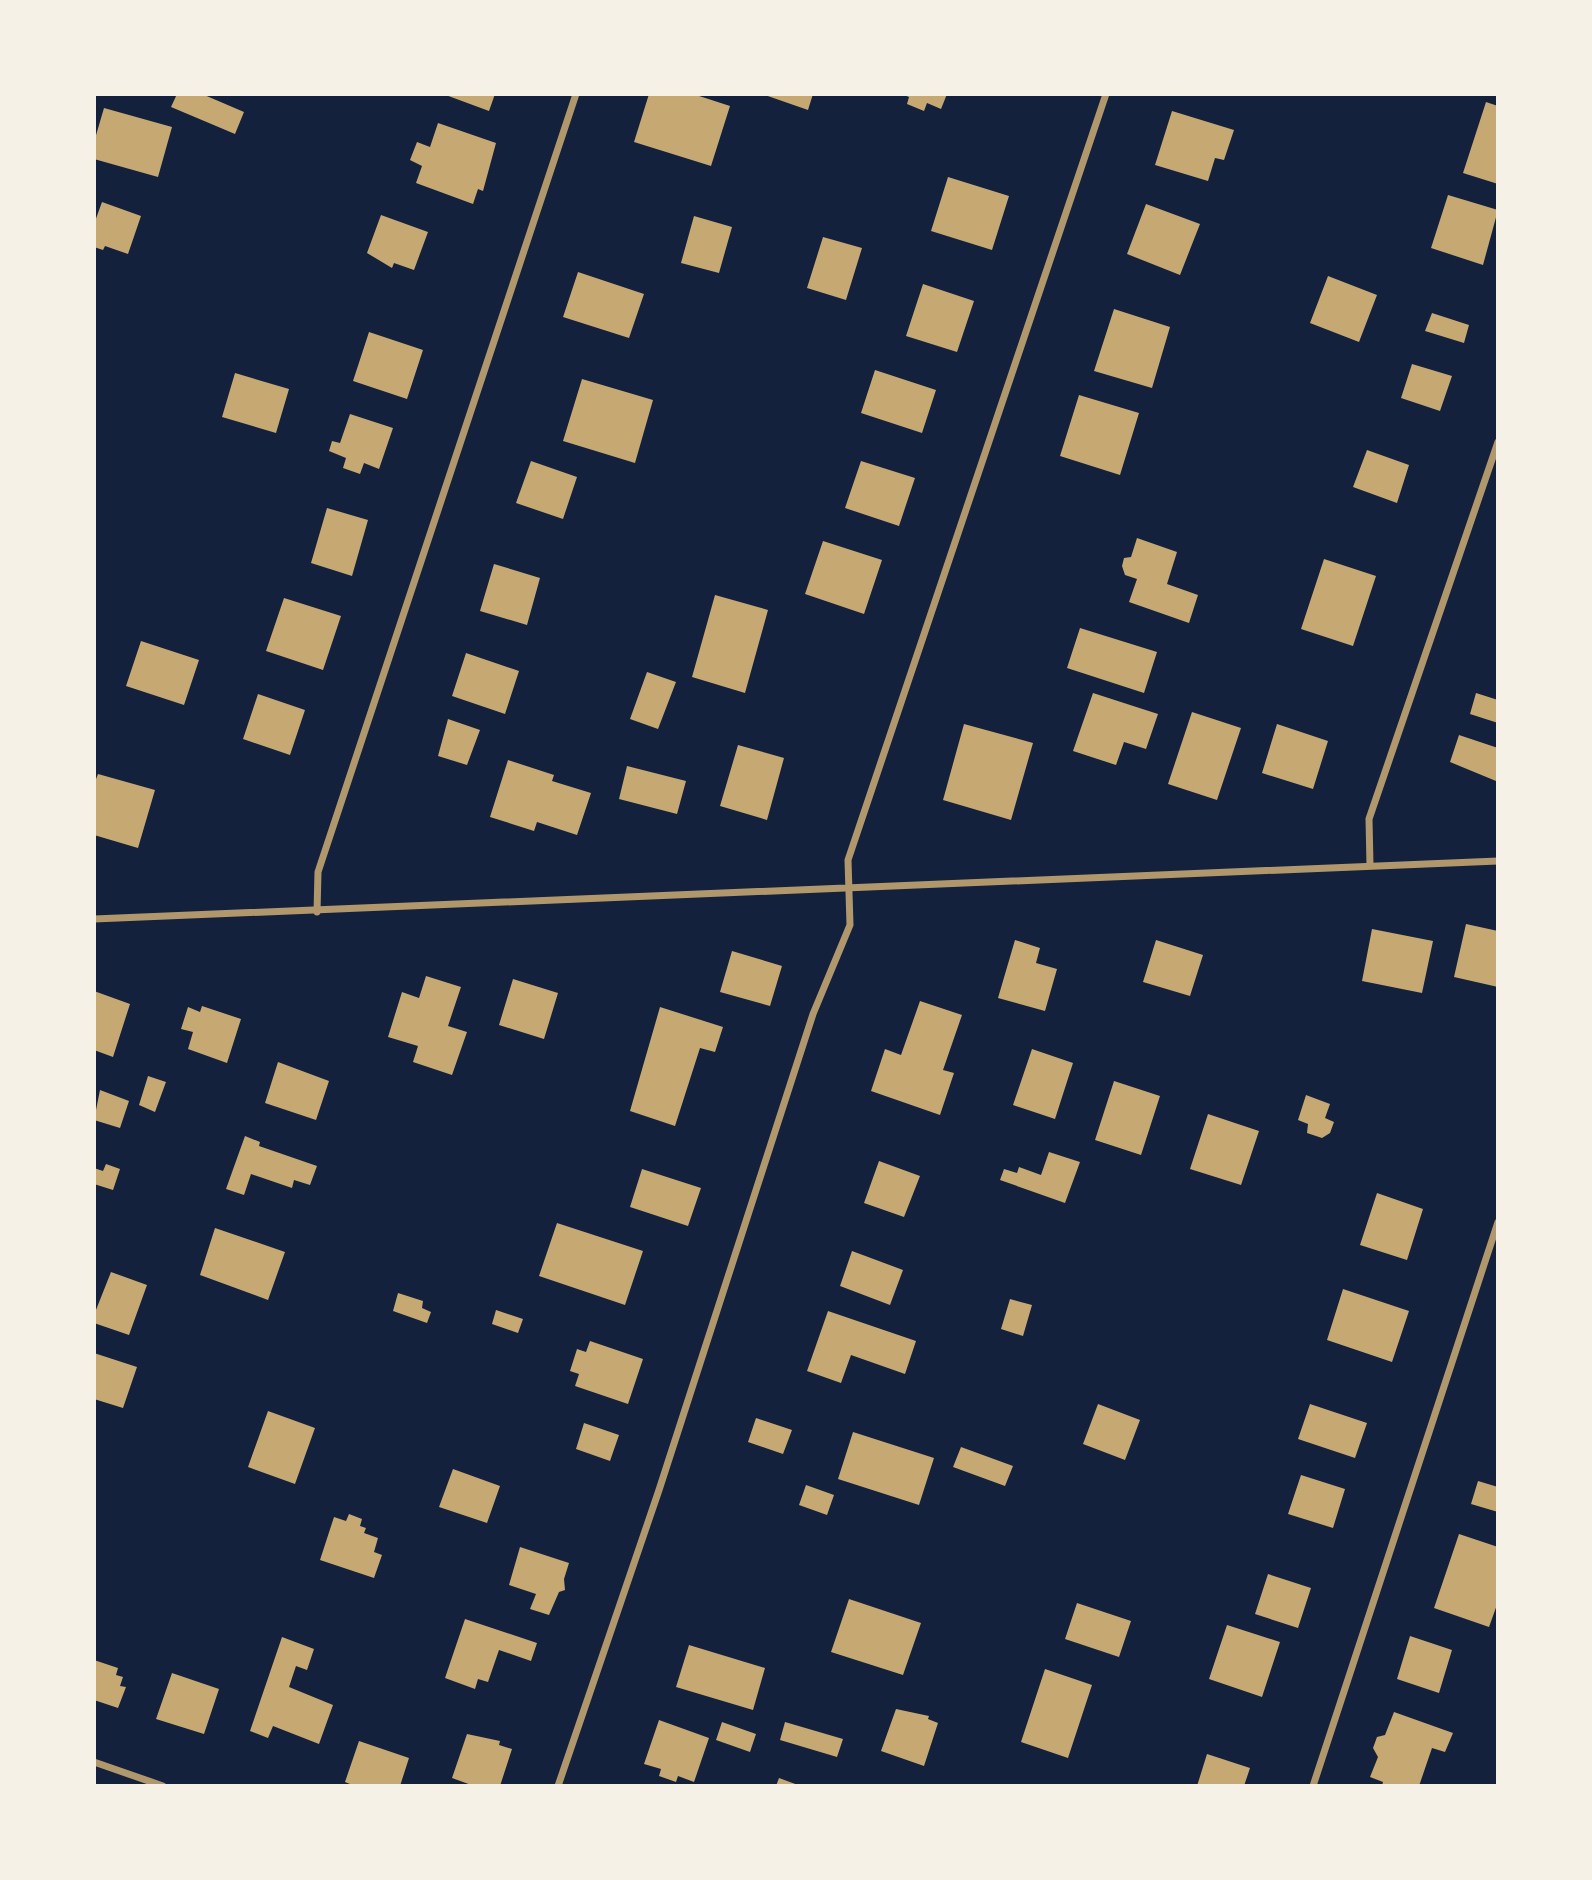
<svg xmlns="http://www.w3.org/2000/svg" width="1592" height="1880" font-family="Jost,sans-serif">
<rect width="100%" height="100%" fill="#14213d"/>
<path fill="#c6a872" d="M177 94H202L244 112 235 134 171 107Z
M443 94H495L489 111Z
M649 94H693L730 106 711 166 634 142Z
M762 94H813L808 110Z
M902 94H947L941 109 927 103 924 111 907 104 909 97Z
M1486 102 1498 106V184L1463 173Z
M104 108 172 127 158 177 94 159V142Z
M1172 111 1234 130 1224 160 1215 158 1208 181 1155 165Z
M438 123 496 143 483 191 478 189 473 204 416 183 422 166 410 160 417 142 430 147Z
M948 177 1009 196 992 250 931 231Z
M1448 195 1498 210 1483 265 1431 248Z
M102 202 141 216 128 254 105 246 103 250 94 247V224Z
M1146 204 1200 224 1180 275 1127 254Z
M381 215 428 232 414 270 394 263 392 268 367 253Z
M694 216 732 227 719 273 681 263Z
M823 237 862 248 846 300 807 288Z
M578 272 644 294 629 338 563 317Z
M1328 276 1377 295 1359 342 1310 323Z
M923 284 974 301 957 352 906 336Z
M1114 309 1170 327 1152 388 1094 371Z
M1432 313 1469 325 1464 343 1425 331Z
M369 332 423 350 407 399 353 381Z
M1412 364 1452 376 1440 411 1401 398Z
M875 370 936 390 922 433 861 413Z
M235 373 289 389 276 433 222 417Z
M582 379 653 400 635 463 563 441Z
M1079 395 1139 413 1120 475 1060 456Z
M350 414 393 428 379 469 364 463 360 474 343 468 346 458 329 451 332 441 340 443Z
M1367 450 1409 465 1397 503 1353 487Z
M531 461 577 477 563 519 516 503Z
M861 461 915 478 899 526 845 508Z
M327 508 368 520 352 576 311 563Z
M1137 538 1177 552 1167 584 1198 595 1189 623 1129 602 1137 579 1125 575 1122 566 1124 558 1131 557Z
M823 541 882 560 864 614 805 594Z
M1324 559 1376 576 1353 646 1301 629Z
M494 564 540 578 527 625 480 611Z
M715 595 768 610 745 693 692 677Z
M284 598 341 616 323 670 266 651Z
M1080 628 1157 652 1144 693 1067 668Z
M141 641 199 660 184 705 126 686Z
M466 653 519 671 505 714 452 696Z
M647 672 676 682 658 729 630 719Z
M1093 693 1158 714 1146 749 1124 742 1116 765 1073 751Z
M1476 693 1498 700V723L1470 714Z
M258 694 305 710 290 755 243 739Z
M1192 712 1241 728 1217 800 1168 784Z
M448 719 480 730 467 765 438 756Z
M964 724 1033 743 1011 820 943 800Z
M1277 724 1328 741 1313 789 1262 773Z
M1459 735 1498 748 1496 781 1450 762Z
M738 745 784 758 767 820 720 806Z
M508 760 554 775 552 781 591 793 577 835 537 822 534 831 490 817Z
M627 766 686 781 677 814 619 799Z
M98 774 155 790 138 848 94 835V784Z
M1466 924 1498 931V987L1454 977Z
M1372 929 1433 941 1422 993 1362 981Z
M1015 940 1040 948 1036 963 1057 969 1045 1011 998 998Z
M1156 940 1203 955 1190 996 1143 982Z
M732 951 782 966 770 1006 720 992Z
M426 976 461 987 448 1026 467 1032 452 1075 413 1062 418 1046 388 1037 402 992 419 998Z
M513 979 558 993 544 1039 499 1025Z
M94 991 130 1004 113 1057 94 1050Z
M920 1001 962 1015 943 1070 954 1073 940 1115 871 1091 885 1049 901 1055Z
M202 1006 241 1019 227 1063 188 1049 193 1032 181 1029 188 1007 200 1012Z
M660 1007 723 1027 715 1052 700 1048 675 1126 630 1111Z
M1032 1049 1073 1063 1055 1119 1013 1105Z
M278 1062 329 1081 316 1120 265 1103Z
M148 1076 166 1082 155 1112 139 1105Z
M1114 1081 1160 1096 1141 1155 1095 1140Z
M100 1090 129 1101 120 1128 94 1120Z
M1306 1095 1330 1104 1325 1118 1334 1122 1330 1133 1322 1138 1307 1133 1308 1124 1298 1120Z
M1208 1114 1259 1131 1241 1185 1190 1169Z
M245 1136 260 1142 259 1146 317 1166 310 1185 294 1180 292 1188 251 1174 244 1195 226 1189Z
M1049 1152 1080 1162 1065 1203 1000 1180 1004 1169 1017 1173 1019 1167 1041 1175Z
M879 1161 920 1176 904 1217 864 1203Z
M106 1164 120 1169 113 1190 94 1184V1168L103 1171Z
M642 1169 701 1188 688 1226 630 1207Z
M1377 1193 1423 1209 1407 1260 1360 1245Z
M557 1223 643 1251 625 1305 539 1276Z
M215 1228 285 1252 268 1300 200 1275Z
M852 1251 903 1270 890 1305 840 1286Z
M111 1272 147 1285 129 1335 94 1323V1315Z
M1343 1289 1409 1311 1392 1362 1327 1340Z
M398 1293 423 1301 422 1308 431 1312 427 1323 393 1311Z
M1010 1299 1032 1305 1023 1336 1001 1329Z
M496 1310 523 1319 518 1333 492 1324Z
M828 1311 916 1341 905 1374 851 1355 841 1383 807 1371Z
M590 1341 643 1359 628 1404 575 1386 579 1374 570 1371 577 1349 586 1352Z
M94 1353 137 1367 123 1408 94 1399Z
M1098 1404 1140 1420 1125 1460 1083 1444Z
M1310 1404 1367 1423 1355 1458 1298 1439Z
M268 1411 315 1428 295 1484 248 1467Z
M756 1418 792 1430 783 1454 748 1442Z
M584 1423 619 1435 610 1461 576 1449Z
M853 1432 934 1458 919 1505 838 1479Z
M961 1447 1013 1466 1005 1486 953 1467Z
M453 1469 500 1486 487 1523 439 1507Z
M1301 1475 1345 1489 1333 1528 1288 1514Z
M1478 1481 1498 1487V1512L1471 1504Z
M806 1485 834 1495 827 1515 799 1505Z
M349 1514 362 1519 360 1526 366 1528 364 1533 378 1538 374 1552 382 1555 374 1578 320 1560 334 1517 346 1521Z
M1459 1534 1498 1547V1602L1489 1627 1434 1608Z
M520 1547 569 1563 564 1579 565 1590 559 1592 549 1615 530 1609 536 1594 509 1585Z
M1268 1574 1311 1588 1298 1628 1255 1614Z
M849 1599 921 1623 903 1675 831 1652Z
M1077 1603 1131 1621 1119 1657 1065 1639Z
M465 1619 537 1643 531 1661 499 1650 488 1682 478 1679 475 1689 445 1678Z
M1227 1625 1280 1642 1262 1697 1209 1679Z
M1410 1636 1452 1650 1439 1693 1397 1679Z
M282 1637 314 1649 307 1670 296 1666 289 1687 333 1705 319 1744 273 1726 268 1738 250 1731Z
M689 1645 765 1668 753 1710 676 1687Z
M94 1660 118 1668 116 1675 123 1677 120 1686 126 1687 118 1708 94 1700Z
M1045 1669 1092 1685 1068 1758 1021 1742Z
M172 1673 219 1689 204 1734 156 1719Z
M896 1709 929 1716 928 1719 938 1723 924 1766 881 1751Z
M1394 1712 1453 1733 1445 1752 1432 1748 1419 1786H1382L1383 1782 1370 1777 1378 1757 1373 1748 1377 1737 1385 1735Z
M659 1720 709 1738 694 1782 678 1776 676 1782 659 1776 661 1769 644 1764Z
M722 1722 756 1734 750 1752 716 1740Z
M785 1722 843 1739 837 1757 780 1740Z
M467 1734 500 1741 499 1745 512 1749 500 1786H474L452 1778Z
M359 1741 409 1758 400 1786H355L345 1782Z
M1207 1754 1250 1768 1244 1786H1197Z
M779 1778 798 1785V1786H776Z"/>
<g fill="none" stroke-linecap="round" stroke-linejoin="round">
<path stroke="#b1986c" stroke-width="7" d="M1370 865 1369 819 1498 442
M317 912 318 872 576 94
M94 919 1498 861
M94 1762 163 1786
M558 1786 659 1490 813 1014 850 925 848 860 1106 94
M1313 1786 1498 1222"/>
</g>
<rect width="1592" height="1880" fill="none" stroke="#f6f1e7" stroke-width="192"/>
</svg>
